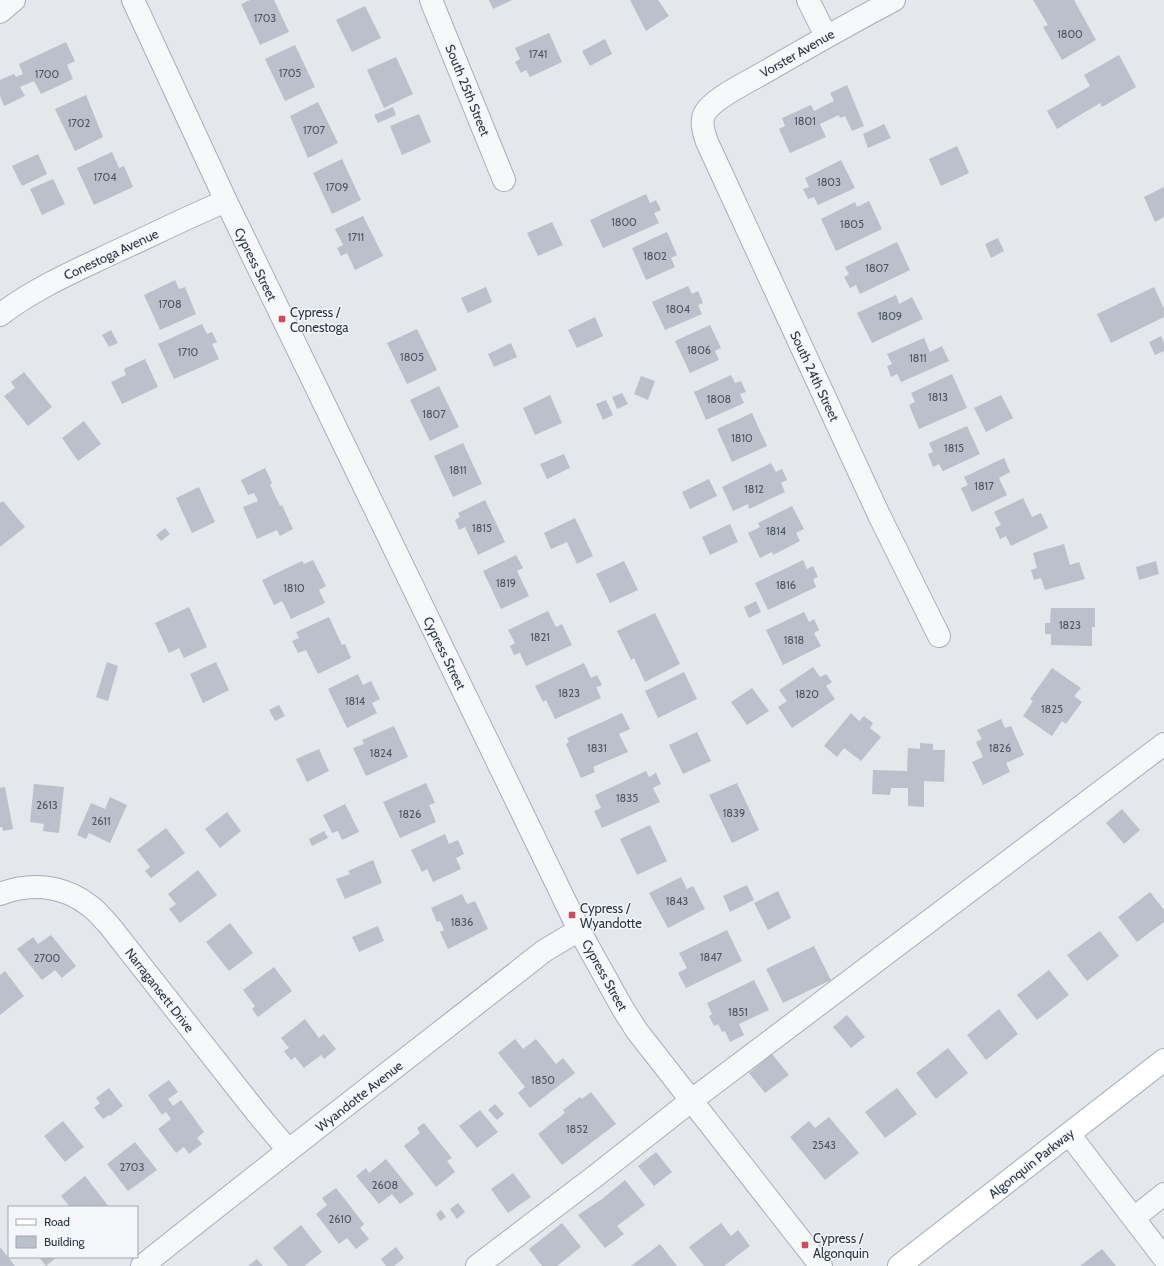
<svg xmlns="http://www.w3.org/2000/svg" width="1164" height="1266" font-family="Cabin,sans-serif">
<rect width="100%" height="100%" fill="#e4e7ec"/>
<path fill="#bbc0ca" d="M250 0H274L289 32 260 45 241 4Z
M489 0H512L493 9Z
M630 0H658L669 16 646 31Z
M1033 0H1074L1096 40 1062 60 1043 27 1048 25Z
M365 6 381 38 352 52 336 20Z
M549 33 562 62 530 77 526 70 521 73 515 62 520 59 515 48Z
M605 39 612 54 590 66 582 51Z
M66 42 75 61 67 65 73 79 41 94 34 81 20 87 25 96 4 106 0 96V80L14 74 16 77 23 74 19 64Z
M295 45 315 87 285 101 265 59Z
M1119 55 1136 87 1102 107 1100 103 1057 129 1047 111 1090 86 1084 75Z
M396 57 413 94 384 108 367 70Z
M847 85 864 126 852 131 845 116 840 118 839 115 820 124 826 137 790 153 779 129 785 126 782 118 811 105 814 111 834 101 830 93Z
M86 95 103 137 75 151 55 109Z
M318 102 338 143 308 158 290 116Z
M393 107 396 115 378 123 374 115Z
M419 114 431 142 402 155 390 126Z
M884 124 891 138 868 148 863 134Z
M957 146 969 173 941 186 929 159Z
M112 152 119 168 124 166 133 187 94 205 77 168Z
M38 154 47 174 22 186 12 166Z
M342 159 361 200 332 214 313 173Z
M841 160 855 188 818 205 814 197 808 199 803 189 809 187 805 178Z
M53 179 65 204 42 215 30 189Z
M1164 187V217L1155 222 1144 197Z
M646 194 650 203 656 200 661 210 654 213 659 223 603 248 590 220Z
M869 201 882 229 836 251 821 219 855 202 857 207Z
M363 216 383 256 355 270 347 253 341 256 337 248 343 245 335 229Z
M552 222 563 245 538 256 527 233Z
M667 232 677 255 671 258 675 267 646 280 632 248Z
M998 238 1004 251 991 258 985 244Z
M897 242 910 270 860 294 856 285 850 288 844 277 849 274 845 267Z
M175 280 179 289 185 287 196 314 160 330 144 295Z
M688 286 692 294 698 291 703 303 698 305 702 314 665 330 652 302Z
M486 287 492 302 468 313 461 298Z
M1154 287 1164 309V317L1111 343 1097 314Z
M896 295 899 304 912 297 923 319 872 343 857 313Z
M595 317 603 336 577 348 568 330Z
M202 324 207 334 212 332 217 342 212 344 219 359 174 379 158 344Z
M710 325 721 348 715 351 719 360 690 373 675 341Z
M417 329 437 370 407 384 387 343Z
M111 330 118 343 109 347 102 335Z
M1161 336 1164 343V351L1155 355 1149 342Z
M924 338 930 352 942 346 949 361 901 382 897 374 891 377 887 366 892 364 887 354Z
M511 343 517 357 494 367 488 354Z
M145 359 158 387 122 404 111 382 126 375 124 369Z
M24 372 52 407 28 426 4 396 15 388 11 382Z
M952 374 967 408 919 429 909 405 915 402 911 393Z
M731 375 735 383 741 381 746 392 740 394 744 403 706 420 694 392Z
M641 376 655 381 648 400 634 394Z
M439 386 459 427 430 441 410 400Z
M622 393 628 404 617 409 612 397Z
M550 395 562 423 535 435 523 408Z
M1001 395 1013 418 986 432 974 408Z
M606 400 613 415 603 420 596 404Z
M752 413 767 446 732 462 717 429Z
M84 421 101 444 78 461 62 438Z
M967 426 980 454 943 471 939 464 933 467 928 454 933 452 929 443Z
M463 443 482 484 453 497 434 456Z
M564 454 570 468 547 479 540 464Z
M1004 458 1010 472 999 478 1007 495 972 512 961 488 968 485 964 477Z
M771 463 776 472 782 469 787 480 781 483 785 492 749 509 748 504 733 511 722 487Z
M265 468 272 483 270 485 280 506 282 505 293 529 280 536 277 530 257 539 243 507 258 501 254 493 248 495 241 480Z
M709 479 717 496 690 509 682 492Z
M199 487 215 522 192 533 176 498Z
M1023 498 1032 517 1041 513 1048 528 1011 546 1006 536 1000 539 995 528 1001 525 994 512Z
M485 500 505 542 478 555 465 527 459 530 455 520 460 517 458 513Z
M3 501 25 527 0 547V503Z
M792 506 804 529 796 533 800 541 773 555 772 552 760 558 748 533 760 527 758 523Z
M575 518 593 556 577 564 567 542 551 549 544 533Z
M730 524 738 542 710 555 702 537Z
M165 528 170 534 161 541 156 535Z
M1064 544 1070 565 1079 562 1085 579 1045 590 1041 578 1034 580 1031 570 1037 568 1033 553Z
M516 555 523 568 517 571 529 596 501 609 483 571Z
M313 560 326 586 319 590 325 603 291 619 282 601 274 605 262 580 302 561 304 564Z
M803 560 807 569 813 566 818 577 813 579 816 587 768 610 755 583Z
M624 561 638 590 610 603 596 574Z
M1156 561 1159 574 1139 580 1136 567Z
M756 601 761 612 749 618 744 607Z
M189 607 207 647 184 658 179 648 169 653 155 623Z
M1051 608H1095V627H1092V646L1051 645V634H1045V623H1050Z
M548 611 556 627 562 624 572 645 526 666 520 653 514 655 510 646 515 643 508 630Z
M804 612 809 622 814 619 819 630 814 633 821 646 783 665 766 630Z
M655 613 680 664 645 682 634 658 631 660 617 631Z
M329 617 342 645 345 644 351 658 318 674 306 650 298 653 292 641 299 638 296 632Z
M107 662 118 666 108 701 96 697Z
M216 662 229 690 203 703 190 674Z
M584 663 591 678 597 675 602 685 596 687 601 698 555 719 546 700 543 702 535 686Z
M813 667 820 677 826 674 832 682 826 686 835 699 792 728 778 707 787 701 779 690Z
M1052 668 1081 688 1074 696 1082 702 1066 724 1062 721 1052 736 1023 716 1033 701 1030 699Z
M684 672 697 699 658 718 645 691Z
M358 674 363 685 371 681 380 699 372 703 377 713 347 728 328 689Z
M752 688 769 711 747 725 731 702Z
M279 705 285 716 275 721 269 710Z
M622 713 630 729 619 734 628 752 593 767 595 772 581 778 566 744 569 742 567 738Z
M851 713 859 721 864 716 873 723 870 728 881 737 861 761 844 748 837 757 824 746Z
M1001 719 1005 728 1011 726 1024 755 1006 763 1010 772 983 785 972 762 983 757 976 742 982 739 977 730Z
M394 726 408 757 366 776 353 748 364 744 362 740Z
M697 732 711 761 683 774 669 745Z
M920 743 933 744V750H945L944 782 924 781V807L908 806V788H891L890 795 872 794 873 770 907 771 908 748 920 749Z
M319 749 329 771 307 782 296 759Z
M646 771 649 777 656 773 661 784 653 788 660 802 602 828 594 811 601 808 595 795Z
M426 783 435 803 429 805 436 822 400 838 383 802Z
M737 783 759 830 732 843 709 795Z
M34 784 64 787 59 833 43 831 44 824 30 822Z
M5 787 13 829 3 831 2 827H0V788Z
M110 797 127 805 110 843 89 833 86 839 77 835 91 803 105 809Z
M345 804 359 832 342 840 338 831 332 833 323 815Z
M1122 809 1140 830 1124 844 1106 823Z
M227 812 241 831 220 848 205 829Z
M650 825 667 861 637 875 620 839Z
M166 828 185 853 151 878 145 871 150 867 137 850Z
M324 831 328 838 312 846 309 839Z
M445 834 449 844 458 840 464 854 456 858 461 869 433 882 427 869 422 872 411 850Z
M373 860 382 883 345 899 336 879 350 874 348 871Z
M198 870 217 895 180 923 169 909 176 904 168 894Z
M681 877 687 889 693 886 705 909 668 928 649 893Z
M747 885 754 900 730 912 723 896Z
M778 891 791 918 768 930 754 903Z
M1150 892 1164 910V922L1137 942 1118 917Z
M462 894 467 904 475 901 488 929 448 949 440 932 444 930 440 921 437 922 431 908Z
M230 923 253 953 229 971 206 942Z
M378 926 384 941 359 952 352 937Z
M727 930 742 961 686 988 678 973 687 968 679 953Z
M1100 931 1119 956 1087 981 1067 955Z
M51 935 76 966 62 978 55 970 42 980 17 949 33 937 38 944Z
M814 946 831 980 783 1003 766 969Z
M274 967 292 991 258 1017 252 1009 255 1006 243 990Z
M1049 970 1069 995 1037 1020 1017 995Z
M5 971 24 996 0 1015V975Z
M754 980 769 1010 739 1024 744 1035 730 1042 725 1031 722 1032 718 1024 714 1026 709 1016 712 1014 707 1003Z
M999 1009 1018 1034 986 1060 967 1035Z
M847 1015 865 1037 851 1048 833 1027Z
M305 1019 319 1038 324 1034 336 1049 324 1059 321 1055 304 1068 295 1057 291 1060 284 1051 289 1048 281 1038Z
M515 1039 523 1049 536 1039 556 1064 563 1058 575 1073 530 1108 518 1093 525 1087 498 1053Z
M948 1048 968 1073 936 1099 916 1073Z
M772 1054 789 1075 765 1093 749 1073Z
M169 1080 178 1092 168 1099 173 1106 181 1100 204 1132 197 1138 202 1144 189 1154 184 1147 176 1153 158 1129 171 1119 166 1112 162 1115 148 1095Z
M109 1088 123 1106 110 1116 109 1115 103 1119 94 1108 100 1103 96 1098Z
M897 1088 917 1114 885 1138 865 1112Z
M591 1092 616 1124 562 1165 538 1134 565 1113 563 1110 580 1097 582 1099Z
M495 1104 504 1114 497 1120 488 1110Z
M480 1110 498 1132 477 1148 459 1126Z
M829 1117 859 1153 825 1180 790 1137 809 1121 815 1128Z
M63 1121 84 1147 65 1162 44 1136Z
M424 1123 452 1158 447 1161 455 1172 436 1187 404 1146 420 1133 417 1128Z
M135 1142 157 1170 128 1191 107 1164Z
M656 1152 672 1172 654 1186 638 1166Z
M386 1159 414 1194 400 1204 392 1194 379 1204 356 1176 366 1168 369 1173Z
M513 1173 531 1197 508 1213 491 1189Z
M85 1176 109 1207H70L61 1196Z
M625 1180 645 1205 617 1226 624 1234 605 1248 578 1215 602 1199Z
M336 1188 364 1224 360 1228 369 1239 356 1249 347 1238 339 1244 316 1214 327 1205 322 1198Z
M458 1203 465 1212 457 1219 450 1209Z
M441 1210 446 1217 440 1221 436 1214Z
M562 1223 581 1247 557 1266H542L529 1249Z
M721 1223 731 1236 738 1230 750 1246 724 1266H704L689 1247Z
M301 1225 322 1252 304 1266H288L273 1248Z
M660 1244 677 1266H631Z
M0 1247 15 1266H0Z
M396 1247 404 1258 394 1266H386L381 1259Z
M1102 1249 1116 1266H1080Z
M39 1257H57L46 1266Z
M257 1259 263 1266H248Z"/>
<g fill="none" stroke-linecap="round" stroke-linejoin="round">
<defs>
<path id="minor" d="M133 0 226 201 579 930 623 1009 637 1031 821 1266
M431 0 504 180
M808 0 826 36
M894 0C848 24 803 50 758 76 745 83 712 100 705 113 700 121 704 134 707 142L879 515 939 636
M0 12 14 0
M0 315C35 288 75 271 115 252 152 235 188 217 226 201
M0 894C31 882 63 885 90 906 97 911 103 919 109 925L257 1113 288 1150
M1069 1134 1164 1258
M1134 1218 1164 1194
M142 1266C275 1160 410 1056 544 951L579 930
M477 1266 598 1174 692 1100 1164 744"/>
<path id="major" d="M899 1266 1164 1060"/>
</defs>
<use href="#minor" stroke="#a9aeb7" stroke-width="24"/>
<use href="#major" stroke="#a3abb8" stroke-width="24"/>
<use href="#minor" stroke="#f7f8fa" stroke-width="22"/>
<use href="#major" stroke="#fff" stroke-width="22"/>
</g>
<g fill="#d1495b" stroke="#f4f6f9" stroke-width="1.5">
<rect x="278" y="315" width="8" height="8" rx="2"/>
<rect x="568" y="911" width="8" height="8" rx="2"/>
<rect x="801" y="1241" width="8" height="8" rx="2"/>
</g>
<g text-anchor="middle" stroke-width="3" stroke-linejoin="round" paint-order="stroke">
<g font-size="11" fill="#4f5766">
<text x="265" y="22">1703</text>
<text x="1070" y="38">1800</text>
<text x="538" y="58">1741</text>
<text x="290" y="77">1705</text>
<text x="47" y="78">1700</text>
<text x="805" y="125">1801</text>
<text x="79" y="127">1702</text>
<text x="314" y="134">1707</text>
<text x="105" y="181">1704</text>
<text x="829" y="186">1803</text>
<text x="337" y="191">1709</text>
<text x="624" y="226">1800</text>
<text x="852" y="228">1805</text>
<text x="356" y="241">1711</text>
<text x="655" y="260">1802</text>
<text x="877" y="272">1807</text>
<text x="170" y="308">1708</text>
<text x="678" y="313">1804</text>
<text x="890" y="320">1809</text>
<text x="699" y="354">1806</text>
<text x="188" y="356">1710</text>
<text x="412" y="361">1805</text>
<text x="918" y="362">1811</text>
<text x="938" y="401">1813</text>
<text x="719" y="403">1808</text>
<text x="434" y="418">1807</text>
<text x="742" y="442">1810</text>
<text x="954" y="452">1815</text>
<text x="458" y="474">1811</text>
<text x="984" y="490">1817</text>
<text x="754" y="493">1812</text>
<text x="482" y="532">1815</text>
<text x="776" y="535">1814</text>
<text x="506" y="587">1819</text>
<text x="786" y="589">1816</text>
<text x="294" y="592">1810</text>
<text x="1070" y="629">1823</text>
<text x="540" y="641">1821</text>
<text x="794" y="644">1818</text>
<text x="569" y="697">1823</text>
<text x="807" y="698">1820</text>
<text x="355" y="705">1814</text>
<text x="1052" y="713">1825</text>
<text x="597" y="752">1831</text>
<text x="1000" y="752">1826</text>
<text x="381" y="757">1824</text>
<text x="627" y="802">1835</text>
<text x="47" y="809">2613</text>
<text x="734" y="817">1839</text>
<text x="410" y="818">1826</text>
<text x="101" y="825">2611</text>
<text x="677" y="905">1843</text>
<text x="462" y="926">1836</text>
<text x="711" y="961">1847</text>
<text x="47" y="962">2700</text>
<text x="738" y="1016">1851</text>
<text x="543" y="1084">1850</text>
<text x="577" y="1133">1852</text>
<text x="824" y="1149">2543</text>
<text x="132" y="1171">2703</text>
<text x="385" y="1189">2608</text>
<text x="340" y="1223">2610</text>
</g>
<g font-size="13" fill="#2b3445" stroke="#f4f6f9">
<text transform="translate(797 53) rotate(-30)" y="5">Vorster Avenue</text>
<text transform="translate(468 90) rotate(68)" y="5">South 25th Street</text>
<text transform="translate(111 254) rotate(-25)" y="5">Conestoga Avenue</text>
<text transform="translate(256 264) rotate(64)" y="5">Cypress Street</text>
<text transform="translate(815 376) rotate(65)" y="5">South 24th Street</text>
<text transform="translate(445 653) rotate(64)" y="5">Cypress Street</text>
<text transform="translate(605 975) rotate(61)" y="5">Cypress Street</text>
<text transform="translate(160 990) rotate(52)" y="5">Narragansett Drive</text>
<text transform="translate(359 1096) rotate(-38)" y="5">Wyandotte Avenue</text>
<text transform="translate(1031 1163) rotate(-38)" y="5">Algonquin Parkway</text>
</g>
<g font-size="13" fill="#2b3445" stroke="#f4f6f9" text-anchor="start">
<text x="290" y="317">Cypress /<tspan x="290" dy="15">Conestoga</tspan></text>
<text x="580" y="913">Cypress /<tspan x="580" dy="15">Wyandotte</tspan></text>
<text x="813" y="1243">Cypress /<tspan x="813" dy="15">Algonquin</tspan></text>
</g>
</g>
<rect x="8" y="1206" width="130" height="52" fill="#f4f6f9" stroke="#a4a8b1"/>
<rect x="16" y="1219" width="20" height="6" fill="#ffffff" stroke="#a4a8b1"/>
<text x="44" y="1226" font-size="12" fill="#2b3445">Road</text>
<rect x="16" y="1236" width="20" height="12" fill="#bbc0ca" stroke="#a4a8b1"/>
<text x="44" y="1246" font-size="12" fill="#2b3445">Building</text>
</svg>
